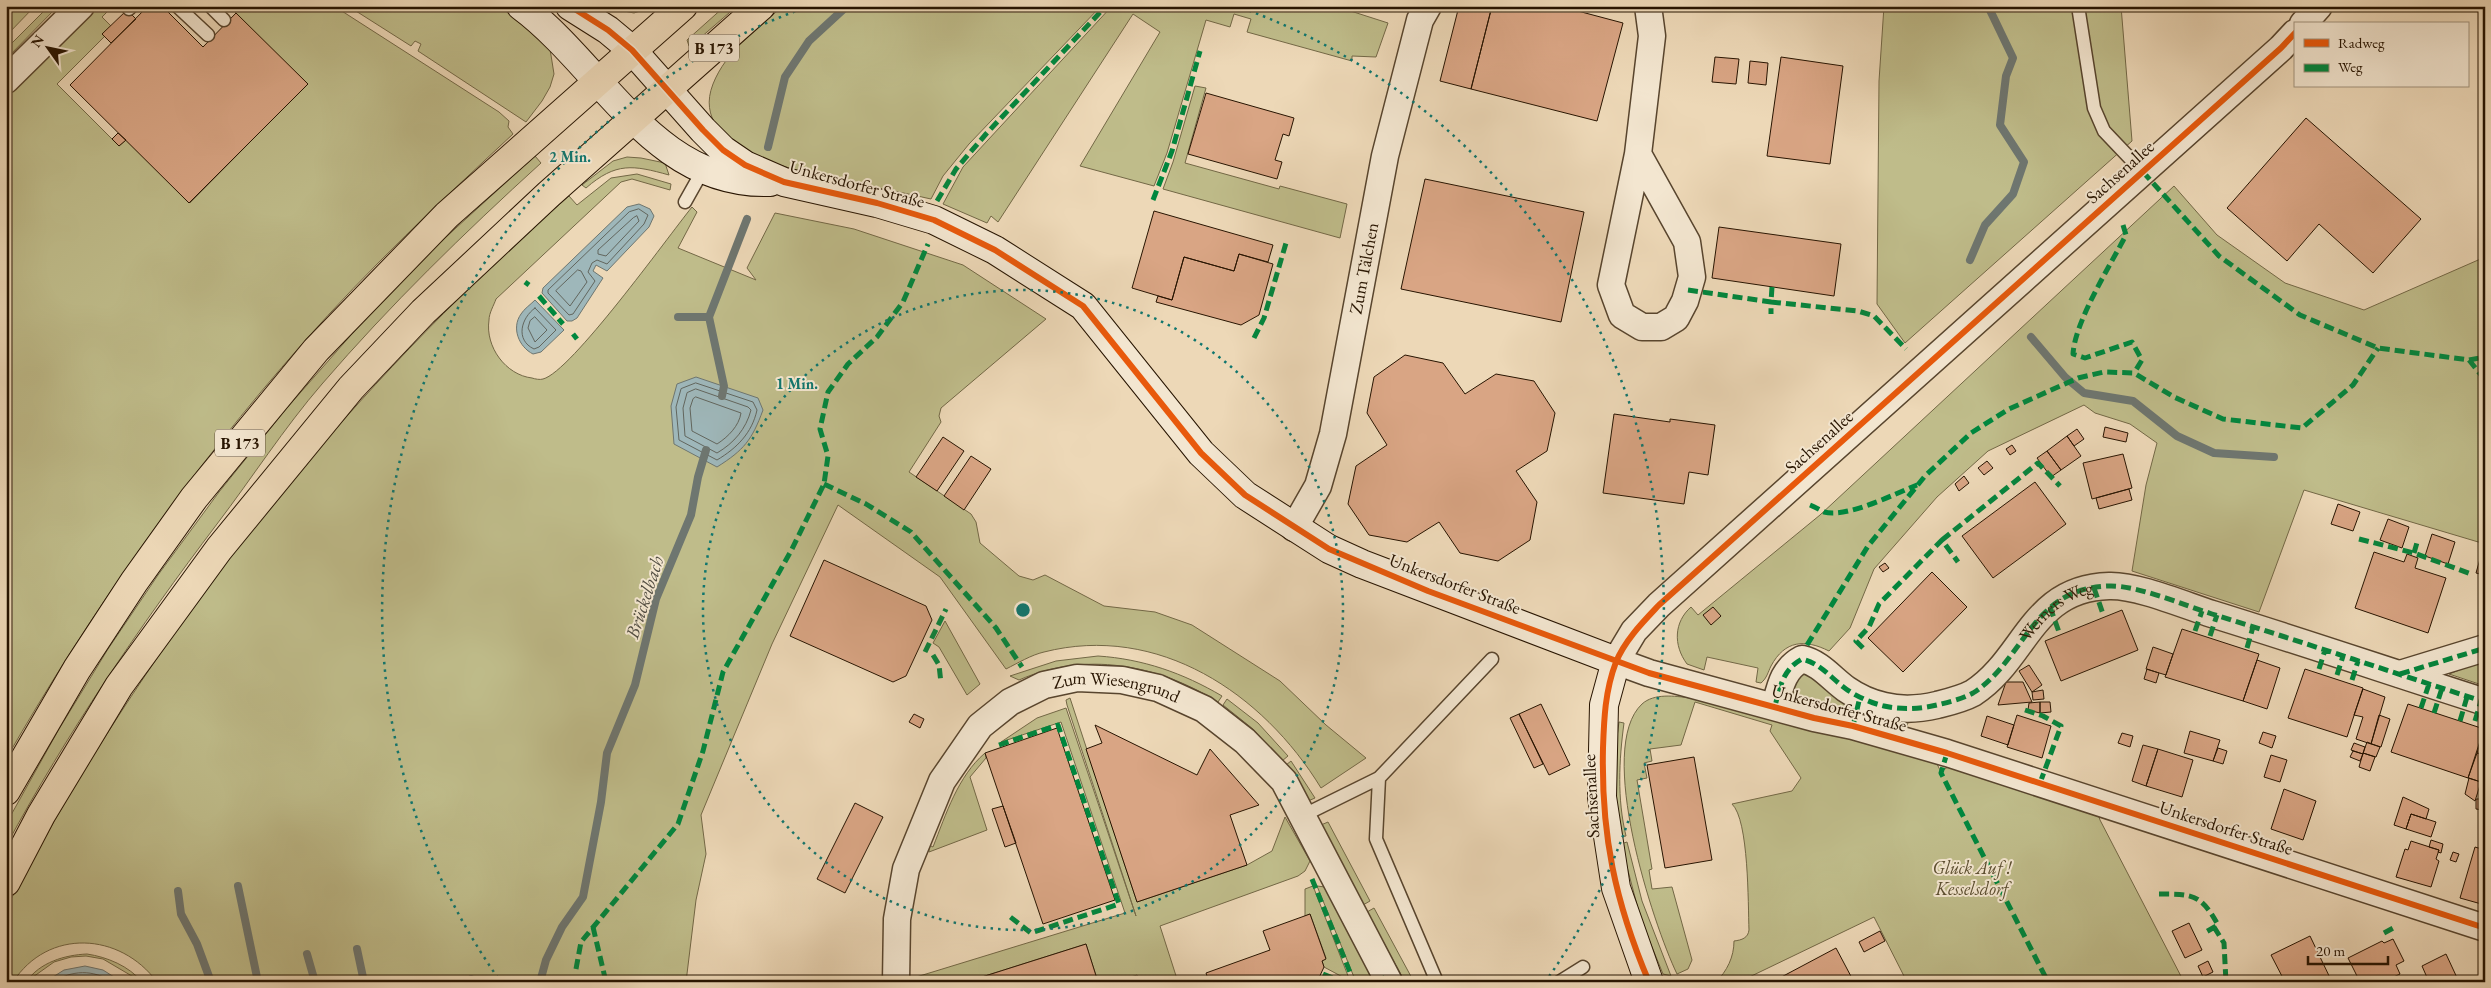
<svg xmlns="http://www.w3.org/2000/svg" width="2491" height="988" font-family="'EB Garamond',serif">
<rect width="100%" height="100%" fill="#edd8b7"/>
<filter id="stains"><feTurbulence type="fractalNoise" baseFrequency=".004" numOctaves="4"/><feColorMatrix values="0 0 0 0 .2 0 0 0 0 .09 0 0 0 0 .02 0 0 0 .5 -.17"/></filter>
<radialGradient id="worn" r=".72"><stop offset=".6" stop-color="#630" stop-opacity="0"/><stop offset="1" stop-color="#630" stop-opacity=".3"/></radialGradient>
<path fill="#bfbc8a" stroke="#736846" d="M6 6H35L6 36Z
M49 6H58L6 59V49Z
M95 6H113L102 17 113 28 57 84 119 146 126 140 190 203 307 84 229 6H334L499 112 509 121 508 127 513 134C441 201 368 269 303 343 189 472 91 611 6 759V94Z
M348 6H496L527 23 550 49 554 74 550 87 542 101 526 122 418 51 421 44 415 41 411 46Z
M599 6H655L634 13Z
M725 6H737L692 45 689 46 687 40Z
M783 6H1101L969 144 943 176 931 199C905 193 879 188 853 183 810 174 686 153 713 84 726 51 757 29 783 6Z
M1112 6H1335L1388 23 1376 57 1352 56V61L1247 32 1251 19 1234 14 1230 27 1206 20 1167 153 1154 186 1080 166 1160 32 1133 14 998 222 991 216 987 223 943 204 963 167Z
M1884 6H2121L2132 141 1905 343 1877 304 1879 81Z
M1195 86 1206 88 1185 163 1279 189 1280 186 1347 204 1340 238 1163 189 1173 162Z
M535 156 541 163C464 233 390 305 322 384 284 428 252 478 217 524 139 627 67 733 6 846V824L59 729 108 649 158 575 219 492 286 409 358 327 434 248Z
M627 157 641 158 665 163 669 175C633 165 616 162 586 188L582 185 613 161Z
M637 174 671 184 670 190 632 179 621 182 496 299C494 305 489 313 489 320 485 347 506 375 532 378 535 379 540 380 543 379 571 372 667 238 692 207L697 212 678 248 756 280 747 268 775 213 854 229 963 265 1046 319 941 408 939 416 941 422 909 472 971 514 976 522 980 543 1019 576 1033 580 1045 575 1104 606 1155 612 1192 625 1280 681 1326 725 1366 758 1321 788C1263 693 1158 623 1044 652 1031 655 1018 663 1006 669L940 577 838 505 772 644 701 815 706 854 696 900 686 982H157C120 932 48 928 13 982H6C6 959 3 934 6 912 8 902 16 891 21 881 36 854 51 826 67 799 200 574 372 368 569 196L577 205 611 178Z
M2174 186 2217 235 2285 283 2364 310 2485 257V544L2304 490 2259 612 2132 571 2146 485 2157 443 2130 424 2095 413 2084 405 1988 451 1937 497 1874 569 1850 628 1829 651C1805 639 1785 640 1771 666 1768 672 1767 678 1761 683L1756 682 1758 668 1707 657 1704 670 1687 664C1673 645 1674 622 1691 607L1698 615 1820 515Z
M945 621 980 684 967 695 939 647 933 643Z
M1098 656C1143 659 1183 673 1222 696L1218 702C1157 664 1085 651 1019 680L1010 676 1056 661Z
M2485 660V686L2449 674Z
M1799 670 1909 719 1906 730 1798 702C1788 692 1794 682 1799 670Z
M1691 694 1914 757 1937 764 1941 772 1953 763 2097 811 2100 820 2184 982H1907L1874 917 1739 982H1716C1727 971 1734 957 1734 941 1742 940 1748 938 1749 930 1748 904 1749 820 1732 804L1792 791 1801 778 1770 731 1772 725 1695 702 1681 745 1650 749 1652 761 1644 763 1647 778 1637 780 1652 869 1649 870 1652 889 1672 887 1692 960 1688 969 1677 974C1653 924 1595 748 1642 704 1654 693 1675 696 1690 698Z
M1070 698 1137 902 1247 865 1272 851 1285 817 1310 861 1305 871 1298 876 1160 926 1178 982H1140L1137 975 1115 982H1098L1086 944 966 982H912L913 978 1125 913 1061 722 1001 742 1037 718 1066 708 1136 916 1067 705 1066 700Z
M1227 699 1258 723 1288 756 1282 761 1253 729 1223 705Z
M1619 722 1624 723C1619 760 1617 799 1626 836L1620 837C1615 797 1613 761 1619 722Z
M985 753 986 758 970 777 987 830 929 852V845L933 847C946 814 958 776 985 753Z
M1291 761 1315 798 1308 801 1286 765Z
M1328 822 1370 901 1363 905 1321 825Z
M1627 842 1642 901 1671 976 1663 974 1641 920 1621 844Z
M1313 886 1350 981 1324 967 1322 961 1326 958 1310 914 1305 916V889Z
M1317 886 1325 887 1373 978 1366 982H1356Z
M1374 908 1414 982H1405L1367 912Z
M87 954C107 957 129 966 142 982L103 959 86 956 71 957 54 962 26 982C40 962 65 955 87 954Z"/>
<path fill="#9eb7ba" stroke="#6e7670" d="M639 204 650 209 654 216 649 227 607 271 596 265 593 271 603 278 577 318 572 321H567L542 293 543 288 627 207Z
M535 300 564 330 541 352 533 354C519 347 511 328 521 314 524 309 530 305 535 300Z
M696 377 758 398 763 410C752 440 744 450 717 467L674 444 671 406 677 384Z
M85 966 103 970 122 982H45L64 970Z"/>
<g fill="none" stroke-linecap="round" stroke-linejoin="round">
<path stroke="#62665e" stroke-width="1" d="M639 209 648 215 644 224 607 264 597 260 592 263 588 272 595 281 573 314 569 315 548 293V290L629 212Z
M637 216 639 221 606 256 598 254V250L633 218Z
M578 270 581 271 587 282 570 306 556 291Z
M535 308 556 330 539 347 534 349C515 340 521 318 535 308Z
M535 317 547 330 535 342 528 328 530 321Z
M696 383 753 402 757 410C752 433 737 448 717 460L679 440 676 407 681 389Z
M696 389 748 407 751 410C746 429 734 443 717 453L685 436 683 408 687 393Z
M696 397 741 413C739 426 728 437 717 444L692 431 690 408 693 399Z
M52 982C73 970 92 969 113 982"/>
<path stroke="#6e7670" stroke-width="8" d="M768 147 785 77 809 41 847 6
M1970 260 1985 225 2013 194 2024 162 2000 125 2006 76 2013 58 1988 6
M678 317H709
M2031 337 2065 377 2084 393 2133 401 2177 436 2214 453 2274 457
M722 396 724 386 709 317 747 219
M238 886 258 982
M178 891 181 914 197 944 211 982
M357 949 364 982
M307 954 315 982
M471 979 472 982
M540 982 546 960 562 927 583 897 601 802 607 753 635 685 656 599 691 515 698 477 706 450"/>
</g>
<path fill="#d9a584" stroke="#271401" d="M148 6H162L203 47 236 13 308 84 189 203 70 85Z
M1459 6H1492L1471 89 1440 81Z
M1492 6H1559L1623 23 1597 121 1471 89Z
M127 10 136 19 111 43 102 34Z
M1715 57 1739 59 1736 84 1712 82Z
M1781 57 1843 66 1830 164 1767 156Z
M1750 61 1768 63 1766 85 1748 83Z
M1206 93 1294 118 1289 136 1283 134 1275 160 1282 162 1277 179 1188 154Z
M2306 118 2421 219 2373 273 2319 224 2287 261 2227 208Z
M118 133 126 140 119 146 112 139Z
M1425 179 1584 212 1561 322 1401 289Z
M1154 211 1273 245 1268 262 1239 254 1234 271 1184 257 1172 300 1132 288Z
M1719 227 1841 244 1834 296 1712 278Z
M1239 254 1273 264 1259 315 1241 325 1156 302 1158 296 1172 300 1184 257 1234 271Z
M1405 355 1443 363 1465 394 1496 374 1534 381 1555 413 1547 451 1516 471 1537 502 1530 540 1498 561 1460 553 1439 522 1407 542 1369 535 1348 504 1356 466 1387 445 1367 413 1374 377Z
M1614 414 1670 422V419L1715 425 1708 475 1689 472 1684 504 1603 493Z
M2105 427 2128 433 2126 442 2103 437Z
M2077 429 2084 439 2074 446 2067 436Z
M2067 436 2081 456 2061 470 2047 451Z
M943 437 964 451 937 491 916 477Z
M2012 445 2016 451 2010 455 2006 449Z
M2047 451 2061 470 2051 477 2037 458Z
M2123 454 2132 488 2092 499 2083 463Z
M971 456 991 469 964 510 944 496Z
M1987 461 1993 468 1984 475 1978 468Z
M1964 476 1969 483 1959 491 1955 484Z
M2035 482 2066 524 1993 578 1962 536Z
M2129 489 2132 500 2099 509 2096 498Z
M2338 504 2360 512 2353 531 2331 524Z
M2388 519 2409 527 2402 548 2380 540Z
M2432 534 2455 542 2448 564 2425 556Z
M2374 552 2404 562 2407 554 2418 558 2415 568 2446 578 2428 633 2355 608Z
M2482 552 2485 553V575L2476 573Z
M824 560 926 606 932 620 906 676 893 682 790 636Z
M1885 563 1889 568 1883 572 1879 567Z
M1932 572 1967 607 1903 672 1868 638Z
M1713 607 1721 616 1711 625 1703 615Z
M2122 610 2138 650 2061 681 2045 641Z
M2182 629 2259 654 2243 701 2165 677Z
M2153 647 2173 654 2166 675 2146 669Z
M2257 660 2280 668 2267 709 2243 701Z
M2029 665 2042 685 2032 692 2019 671Z
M2147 669 2159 673 2156 683 2144 679Z
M2305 669 2363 688 2347 737 2288 718Z
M2006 682H2023L2032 702 1998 705Z
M2363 689 2385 697 2371 744 2356 739 2363 717 2354 715Z
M2043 690 2044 699 2033 700 2032 692Z
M2040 702V713L2028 710 2029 703Z
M2040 702H2050L2051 712 2040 713Z
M1541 704 1570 765 1549 775 1519 714Z
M2408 704 2484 729 2468 778 2391 752Z
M914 714 924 719 920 728 909 722Z
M1519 714 1543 764 1534 768 1510 718Z
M2017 715 2051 726 2042 758 2007 747Z
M2379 715 2390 719 2381 747 2371 744Z
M1987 716 2014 725 2008 745 1981 736Z
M1095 725 1197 775 1210 749 1259 805 1230 815 1247 865 1137 902 1086 749 1102 743Z
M1057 728 1115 900 1043 924 985 753Z
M2484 729H2485V755L2477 753Z
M2190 731 2220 740 2213 761 2184 753Z
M2263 732 2276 736 2272 748 2259 743Z
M2122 733 2133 736 2130 747 2118 743Z
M2367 742 2380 747 2376 757 2363 753Z
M2354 743 2365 747 2363 754 2351 750Z
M2143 745 2158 749 2146 786 2132 781Z
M2218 748 2227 751 2223 764 2213 761Z
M2158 749 2193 760 2182 797 2146 786Z
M2353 751 2363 754 2360 761 2350 757Z
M2363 753 2375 757 2370 771 2359 767Z
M2477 753 2485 755V768L2481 782 2468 778Z
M2271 755 2287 760 2280 782 2264 777Z
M1694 757 1712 860 1665 868 1647 765Z
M2469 778 2481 782 2475 801 2465 794Z
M2284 789 2316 801 2303 840 2271 829Z
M2403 797 2429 809 2426 819 2411 814 2406 829 2394 825Z
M2476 799H2484L2483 810 2476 809Z
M855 803 883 817 845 893 817 879Z
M1003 806 1016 843 1005 847 992 809Z
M2411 814 2436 822 2431 837 2406 829Z
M2431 840 2443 844 2441 853 2438 852 2439 850 2429 847Z
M2411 841 2439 850 2436 859 2439 861 2431 887 2396 877 2405 849 2408 850Z
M2475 847 2485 850V905L2460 898Z
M2453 852 2459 854 2456 862 2450 860Z
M1310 914 1326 959 1322 961 1324 967 1317 982H1209L1206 973 1270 950 1263 931Z
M2189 923 2202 950 2185 958 2172 931Z
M1880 931 1885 941 1864 952 1859 942Z
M2310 936 2332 982H2285L2271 955Z
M2393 939 2404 961 2396 965 2400 974 2383 982H2360L2348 958 2382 941 2384 943Z
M1086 944 1098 982H966Z
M1836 948 1854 982H1772Z
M2446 954 2459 982H2429L2422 966Z
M2208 961 2213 972 2203 977 2198 966Z"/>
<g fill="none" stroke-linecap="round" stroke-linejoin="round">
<defs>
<path id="lane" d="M177 6 208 35
M210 6 224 20
M2078 6 2094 108 2104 131 2143 172
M129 9 132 6
M685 202 703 170
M1379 778 1376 839 1437 982
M1302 816 1379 778 1492 659
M1559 982 1583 967"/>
<g id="street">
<path d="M2303 24 2319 6"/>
<path d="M2295 33 2281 48 1659 605 1634 631 1616 661 1649 673 1814 718 1853 726 1947 753 2485 928"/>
<path d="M6 80 81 6"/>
<path d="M1638 154 1687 242 1692 277 1685 301 1676 318 1661 327H1642L1622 315 1611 285 1638 154 1652 36 1648 6"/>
<path id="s1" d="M1294 528 1318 486 1333 434 1385 156 1420 20 1428 6"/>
<path d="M2400 674 2485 648"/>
<path id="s2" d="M1775 706C1780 687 1783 669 1802 659 1820 663 1831 678 1846 689 1856 696 1871 703 1884 706 1901 710 1920 709 1937 705 1949 702 1962 699 1973 693 2026 659 2031 588 2109 586 2137 585 2184 605 2212 614 2303 642 2394 673 2485 702"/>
<path id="s3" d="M896 982 897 919 906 869 942 781 980 726 1010 702 1044 685 1077 678 1122 680 1158 688 1204 709 1245 741 1284 781 1389 982"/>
</g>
<path id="secondary" d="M521 6C602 66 654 186 770 182
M570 6 608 30 632 50 703 130 723 150 745 165 784 182 877 203 934 220 995 250 1083 306 1201 453 1245 495 1329 549 1362 564 1616 661 1604 705 1602 797 1616 888 1649 982"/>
<path id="primary" d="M6 791 77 669 134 582 194 498 316 350 447 215 683 6
M6 882 41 815 119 686 219 549 351 388 423 312 549 194 761 6"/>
</defs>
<use href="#lane" stroke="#58452e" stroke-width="15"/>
<use href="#street" stroke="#58452e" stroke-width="29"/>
<use href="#secondary" stroke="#271401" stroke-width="30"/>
<use href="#primary" stroke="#271401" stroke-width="30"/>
<use href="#lane" stroke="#f3e6d0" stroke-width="12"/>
<use href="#street" stroke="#f3e6d0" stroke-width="26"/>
<use href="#secondary" stroke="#f3e6d0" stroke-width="28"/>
<use href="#primary" stroke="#edd8b7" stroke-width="28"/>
<path stroke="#00873e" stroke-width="5" stroke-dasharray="10 5" stroke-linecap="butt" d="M2143 172 2219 256 2300 315 2378 348 2469 360 2485 357
M1153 200 1172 151 1200 51
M937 201 956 169 986 134 1106 6
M2123 225 2126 235C2110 266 2075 321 2073 354L2085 358 2132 342 2142 360 2134 373
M525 282 529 285
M1772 287 1771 302 1858 311 1874 316 1906 349
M1688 290 1771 302V314
M539 296 563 324
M573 334 577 339
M1254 338 1264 318 1286 243
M2469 360 2485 380
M824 484 866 504 911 532 996 628 1022 667
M1810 505C1815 507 1820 510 1824 512 1848 518 1894 494 1917 485
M2359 539 2414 553 2471 574
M1942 540 2038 463 2060 486
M2414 553 2418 539
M2094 588 2103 614
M2050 607 2059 632
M2195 631 2202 611
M2210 636 2217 615
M1807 645 1868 546 1925 476 1971 433 2009 409 2078 378 2104 372 2134 373 2174 397 2223 419 2302 428 2353 385 2378 348
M1863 648 1856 641 1869 627 1879 604 1942 540 1958 562
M2247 648 2253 627
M925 652 946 609
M933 655 939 665 941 683
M2319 669 2325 650
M2400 674 2485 648
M2337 675 2343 656
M2352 680 2358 661
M1775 706C1780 687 1783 669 1802 659 1820 663 1831 678 1846 689 1856 696 1871 703 1884 706 1901 710 1920 709 1937 705 1949 702 1962 699 1973 693 2026 659 2031 588 2109 586 2137 585 2184 605 2212 614 2303 642 2394 673 2485 702
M2421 708 2429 684
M2025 710 2043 716 2061 726 2040 783
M2434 713 2442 688
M2460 721 2467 697
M2475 721 2481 701
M1853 726 1860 697
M999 745 1058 725 1119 904 1031 933 1009 916
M1947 753 1941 773 2048 982
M1312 879 1354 982
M2159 894C2193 894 2201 894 2218 925L2206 932
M593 927 606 982
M2214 927 2224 943 2226 982
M2384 933 2395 927
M576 969 581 942 678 824 703 751 723 672 791 551 824 484 828 456 820 429 828 392 848 364 877 337 903 302 928 244
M1323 974 1342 982
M1376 982 1386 977"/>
<defs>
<path id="cycleway" d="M570 6 608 30 632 50 703 130 723 150 745 165 784 182 877 203 934 220 995 250 1083 306 1201 453 1245 495 1329 549 1428 591 1649 673 1814 718 1853 726 1947 753 2485 928
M1649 982C1615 902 1601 835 1603 748 1604 719 1605 691 1616 662 1625 640 1643 622 1659 605L2281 48 2295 33"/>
</defs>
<use href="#cycleway" stroke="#f3e6d0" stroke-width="9"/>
<use href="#cycleway" stroke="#e8590c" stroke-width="6"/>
</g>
<g fill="none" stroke="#0f766e" stroke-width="2.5" stroke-dasharray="2.5 5">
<circle cx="1023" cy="610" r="320"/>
<path d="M498 978A641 641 0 0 1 804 8M1242 8A641 641 0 0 1 1548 978"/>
</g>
<g text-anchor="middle" stroke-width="4" stroke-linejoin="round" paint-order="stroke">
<g fill="#f3e6d0" stroke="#64533f" stroke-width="1">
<rect x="689" y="34.5" width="50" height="27" rx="4"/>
<rect x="215" y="429.5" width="50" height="27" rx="4"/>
</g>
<g font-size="16" font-weight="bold" fill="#271401">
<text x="714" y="54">B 173</text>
<text x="240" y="449">B 173</text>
</g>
<g font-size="18" fill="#271401" stroke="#f3e6d0">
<text transform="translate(2120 172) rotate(-42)" y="6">Sachsenallee</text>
<text transform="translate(857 184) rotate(15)" y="6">Unkersdorfer Straße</text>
<text dy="6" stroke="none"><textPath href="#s1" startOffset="271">Zum Tälchen</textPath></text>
<text transform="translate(1819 442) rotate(-42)" y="6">Sachsenallee</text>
<text transform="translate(1455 584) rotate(21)" y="6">Unkersdorfer Straße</text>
<text dy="6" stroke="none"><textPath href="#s2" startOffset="362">Werners Weg</textPath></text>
<text dy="6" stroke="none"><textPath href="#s3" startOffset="426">Zum Wiesengrund</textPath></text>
<text transform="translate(1839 708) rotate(15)" y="6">Unkersdorfer Straße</text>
<text transform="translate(1591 796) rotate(-93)" y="6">Sachsenallee</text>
<text transform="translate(2226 828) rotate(18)" y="6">Unkersdorfer Straße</text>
</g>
<g font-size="18" font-style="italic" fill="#5c4f31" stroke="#f3e6d0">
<text x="1972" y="874">Glück Auf !<tspan x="1972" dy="21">Kesselsdorf</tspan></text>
</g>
<g font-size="19" font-style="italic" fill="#514d42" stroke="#f3e6d0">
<text transform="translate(644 597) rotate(-72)" y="7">Brückelbach</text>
</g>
</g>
<circle cx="1023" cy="610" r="8" fill="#0f766e" stroke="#f3e6d0" stroke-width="2.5"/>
<g font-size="15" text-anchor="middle" font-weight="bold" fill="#0f766e" stroke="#f3e6d0" stroke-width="4" stroke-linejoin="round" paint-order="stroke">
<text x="570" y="162">2 Min.</text>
<text x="797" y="389">1 Min.</text>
</g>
<rect width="2491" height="988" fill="none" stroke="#edd8b7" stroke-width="25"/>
<rect x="8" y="8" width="2476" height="973" fill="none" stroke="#271401" stroke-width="2.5"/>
<rect x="12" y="12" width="2466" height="963" fill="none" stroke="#271401"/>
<rect x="2294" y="22" width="175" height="65" fill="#f3e6d0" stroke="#a1927d"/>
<rect x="2304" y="39" width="25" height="8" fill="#e8590c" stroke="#a1927d"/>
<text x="2338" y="48" font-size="15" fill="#271401">Radweg</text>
<rect x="2304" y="64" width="25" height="8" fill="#00873e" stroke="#a1927d"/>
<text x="2338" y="72" font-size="15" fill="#271401">Weg</text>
<g transform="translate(48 48) rotate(303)" stroke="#f3e6d0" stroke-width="4" paint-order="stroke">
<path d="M0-4L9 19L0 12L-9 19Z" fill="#271401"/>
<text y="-8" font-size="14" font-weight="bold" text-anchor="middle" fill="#271401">N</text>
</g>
<path d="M2308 956v8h80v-8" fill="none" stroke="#271401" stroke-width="2.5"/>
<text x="2316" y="956" font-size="15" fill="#271401" stroke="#f3e6d0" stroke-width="4" paint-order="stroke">20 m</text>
<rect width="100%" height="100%" filter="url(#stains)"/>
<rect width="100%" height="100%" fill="url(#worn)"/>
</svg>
